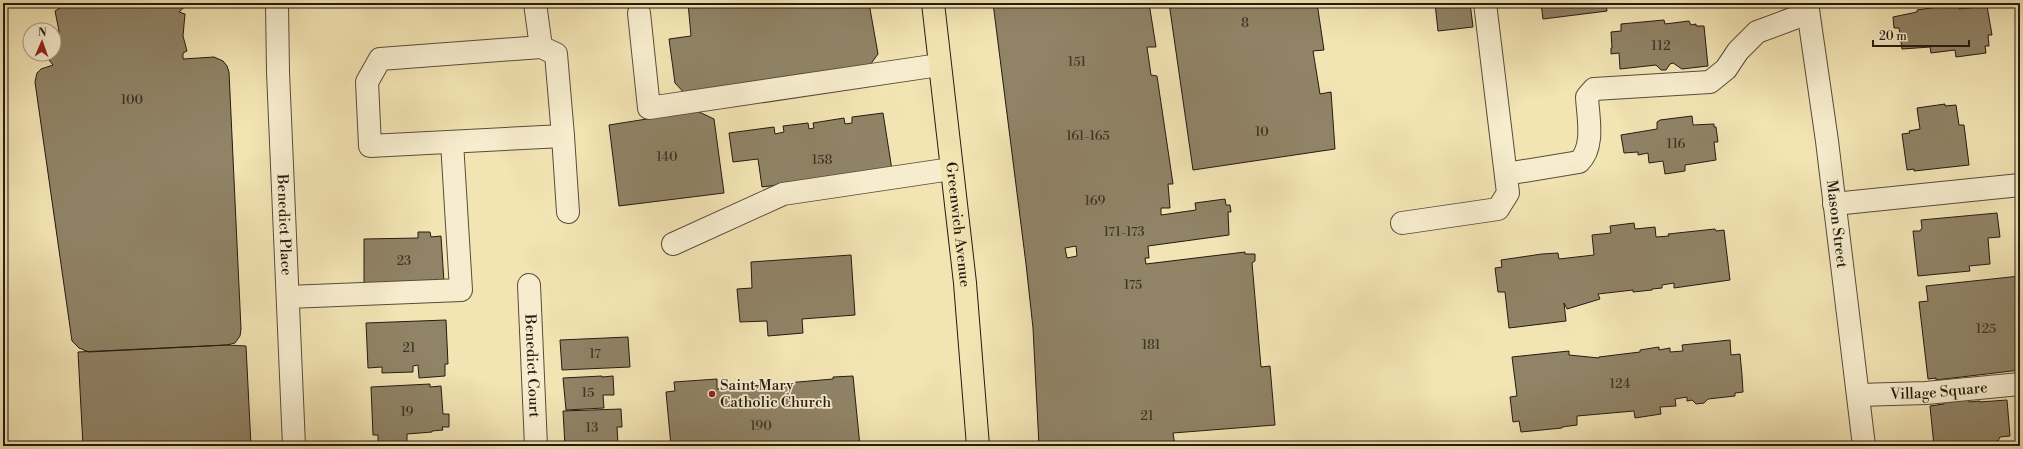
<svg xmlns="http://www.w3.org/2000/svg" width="2023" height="449" font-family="'Libre Bodoni',serif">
<rect width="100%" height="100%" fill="#f3e4b4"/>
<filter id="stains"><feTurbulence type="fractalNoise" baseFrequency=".005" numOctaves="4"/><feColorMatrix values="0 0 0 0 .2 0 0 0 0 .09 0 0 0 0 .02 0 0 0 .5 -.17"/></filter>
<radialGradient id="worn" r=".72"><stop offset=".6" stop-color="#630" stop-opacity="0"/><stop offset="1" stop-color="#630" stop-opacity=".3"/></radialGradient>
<path fill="#908366" stroke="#251a12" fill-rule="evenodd" d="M56 3H189L179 12 185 14 183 36 187 51 183 53V59L214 57 223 61 227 66 229 72 241 329 240 336 235 343 227 345 89 352 79 348 72 341 35 82 37 73 41 69 53 65 49 60 54 54 59 31 55 11 60 8Z
M688 3H869L878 54 867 69 688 97 675 83 669 39 691 36Z
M993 3H1149L1156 47H1147L1151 75 1157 76 1173 184H1168L1170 208H1161V215L1196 210 1195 203 1225 199 1226 205H1230L1231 212H1228L1229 235 1148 246 1149 258H1145L1146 264 1245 252V254H1255V261L1252 263 1261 367 1270 366 1275 425 1173 433 1175 446H1039L1033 328 1026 264ZM1076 246 1077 256 1067 258 1065 248Z
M1169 3H1317L1324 50 1313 51 1320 94 1331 92 1335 149 1193 170Z
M1435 3H1470L1473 27 1438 31Z
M1541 3H1606L1607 11 1543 19Z
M1952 5H1959V9L1987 6 1992 35H1988L1989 46H1985L1986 53 1956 57 1955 50 1931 53 1930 47 1902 49 1899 28H1894L1893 17 1917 12V10Z
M1664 20 1665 24 1689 21 1691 25 1696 24V26H1704L1708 66 1682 69 1673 63 1670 64 1666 70H1661L1656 65 1620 69 1619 53 1611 54V48H1612L1611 32 1621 31V24Z
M1945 104V106L1956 105 1959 125H1964L1969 165 1914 171V169L1907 170 1902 134 1910 133 1909 131 1920 129 1917 108Z
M697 111 714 119 724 193 619 206 609 125Z
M883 113 892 170 762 187 758 159 733 162 729 133 774 127 775 134 784 132 783 126 808 123 809 129 814 128 813 123 844 118 845 124 852 123V117Z
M1692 116 1693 125 1714 124V127H1716L1718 142H1714L1716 160 1685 165V171L1665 174 1663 161 1649 163 1648 153 1638 155V152L1624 153 1621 135 1657 129V122L1660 120Z
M1997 213 2000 237 1988 238 1990 264 1969 266 1970 271 1918 276 1913 231H1920L1922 228 1921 220Z
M1634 223 1635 229 1655 227 1656 237 1669 236 1668 234 1715 229 1716 231 1724 230 1730 280 1674 288V283L1662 285V288L1652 289V290L1633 292V290L1598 294 1600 299 1567 309 1564 303 1566 321 1509 328 1505 292H1498L1495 268 1502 267 1501 260 1542 254 1558 253 1559 259 1594 255 1592 235 1611 233 1610 226Z
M418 232H430L431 237 441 236 444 282 364 284V239L418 238Z
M851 255 855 315 802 319 803 333 768 336 767 321 740 322 737 289 752 288 751 262Z
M2020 276V370L1936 380V378L1928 379 1919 302 1928 301 1926 286Z
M446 320 448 364H445V376L419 378 418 365 413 366V372L382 373V367L368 368 366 323Z
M628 337 630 367 562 370 560 340Z
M1730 340 1731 355 1740 354 1742 375 1743 392 1735 393V396L1708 399 1704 403 1696 404 1692 400 1687 401V397L1675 399 1676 406 1660 407 1661 414 1635 418 1634 411 1577 416V425L1562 427V428L1521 432 1519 421 1513 422 1510 397 1517 396 1512 357 1569 351V355L1599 358V357L1640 352V350L1659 347V350L1670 348V352L1683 351 1682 345Z
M227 345 246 346 251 446H83L78 352Z
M602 376V377L613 376 614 395H603L604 408 566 410 563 378Z
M853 376 860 446H671L666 392 675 391 674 382 717 379V389L833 379V377Z
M430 384V387L441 386 443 414H449V427H442L443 430 432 431V432L407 434V442L378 443V435H373L371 387Z
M1968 399 1969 402 1980 401V402L2007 400 2010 436 2000 437 1998 441 1993 442 1994 446H1934L1930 406 1944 404V402Z
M621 409 622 427H617L618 444 640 443V446H565L563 411Z"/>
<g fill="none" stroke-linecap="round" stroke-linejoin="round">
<defs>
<g id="minor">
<path id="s1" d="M277 3 278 72 294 446"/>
<path d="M535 3 541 47"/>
<path id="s2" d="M1807 3 1827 141 1864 446"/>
<path d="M639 13 649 108 939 65"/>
<path d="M541 47 556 54 563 136 370 146 367 82 380 59Z"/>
<path d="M563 136 568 212"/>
<path d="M1506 174 1579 162C1595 147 1588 117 1587 97L1594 89 1710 82 1726 69 1738 51 1757 32 1808 13"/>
<path d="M1834 204 2020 185"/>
<path d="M1402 223 1498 209 1508 193 1485 3"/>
<path d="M673 244 783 194 951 169"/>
<path id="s3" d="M529 285 536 446"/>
<path d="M288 297 461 290 452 142"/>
<path id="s4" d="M1858 395 1926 393 2020 384"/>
</g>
<g id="major">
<path id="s5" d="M933 3 965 283 978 446"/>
</g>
</defs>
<use href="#minor" stroke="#584c3a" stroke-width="24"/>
<use href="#major" stroke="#251a12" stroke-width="24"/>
<use href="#minor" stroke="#f7edce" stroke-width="22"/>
<use href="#major" stroke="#f3e4b4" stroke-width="22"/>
</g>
<circle fill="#8f2418" stroke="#f7edce" stroke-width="1.5" cx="712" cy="394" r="4"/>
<g text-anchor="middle" stroke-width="3.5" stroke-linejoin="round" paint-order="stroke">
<g font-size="13" fill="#403427">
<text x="1245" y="27">8</text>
<text x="1661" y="50">112</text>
<text x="1077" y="66">151</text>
<text x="132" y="104">100</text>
<text x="1262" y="136">10</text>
<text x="1088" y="140">161-165</text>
<text x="1676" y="148">116</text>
<text x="667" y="161">140</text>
<text x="822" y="164">158</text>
<text x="1095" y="205">169</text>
<text x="1124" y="236">171-173</text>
<text x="404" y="265">23</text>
<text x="1133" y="289">175</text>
<text x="1986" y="333">125</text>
<text x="1151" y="349">181</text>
<text x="409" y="352">21</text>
<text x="595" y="358">17</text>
<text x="1620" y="388">124</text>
<text x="588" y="397">15</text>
<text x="407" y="416">19</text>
<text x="1147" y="420">21</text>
<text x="761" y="430">190</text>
<text x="592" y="432">13</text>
</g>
<g font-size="15" fill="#251a12" stroke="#f7edce">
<text dy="5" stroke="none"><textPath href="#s5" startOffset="223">Greenwich Avenue</textPath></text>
<text dy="5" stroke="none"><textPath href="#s2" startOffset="223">Mason Street</textPath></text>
<text dy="5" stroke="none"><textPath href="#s1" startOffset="222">Benedict Place</textPath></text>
<text dy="5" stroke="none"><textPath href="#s3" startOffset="81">Benedict Court</textPath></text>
<text dy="5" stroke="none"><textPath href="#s4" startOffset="81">Village Square</textPath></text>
</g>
<g font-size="15" fill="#251a12" stroke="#f7edce" text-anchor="start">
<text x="720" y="390">Saint Mary<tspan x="720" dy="17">Catholic Church</tspan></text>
</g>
</g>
<rect width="2023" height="449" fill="none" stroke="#f3e4b4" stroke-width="16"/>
<rect x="4" y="4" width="2015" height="441" fill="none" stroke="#251a12" stroke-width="2"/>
<rect x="8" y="8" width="2007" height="433" fill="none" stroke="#251a12"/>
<g transform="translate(42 42) rotate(2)"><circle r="19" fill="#f7edce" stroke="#a39983"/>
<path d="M0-3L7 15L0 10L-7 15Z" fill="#8f2418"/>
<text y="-6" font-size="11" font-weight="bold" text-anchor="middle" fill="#251a12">N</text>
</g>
<path d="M1873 40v6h96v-6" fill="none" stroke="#251a12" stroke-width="2"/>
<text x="1879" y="40" font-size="12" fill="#251a12" stroke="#f7edce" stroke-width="3" paint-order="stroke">20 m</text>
<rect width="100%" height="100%" filter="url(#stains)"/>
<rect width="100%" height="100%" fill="url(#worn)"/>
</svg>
